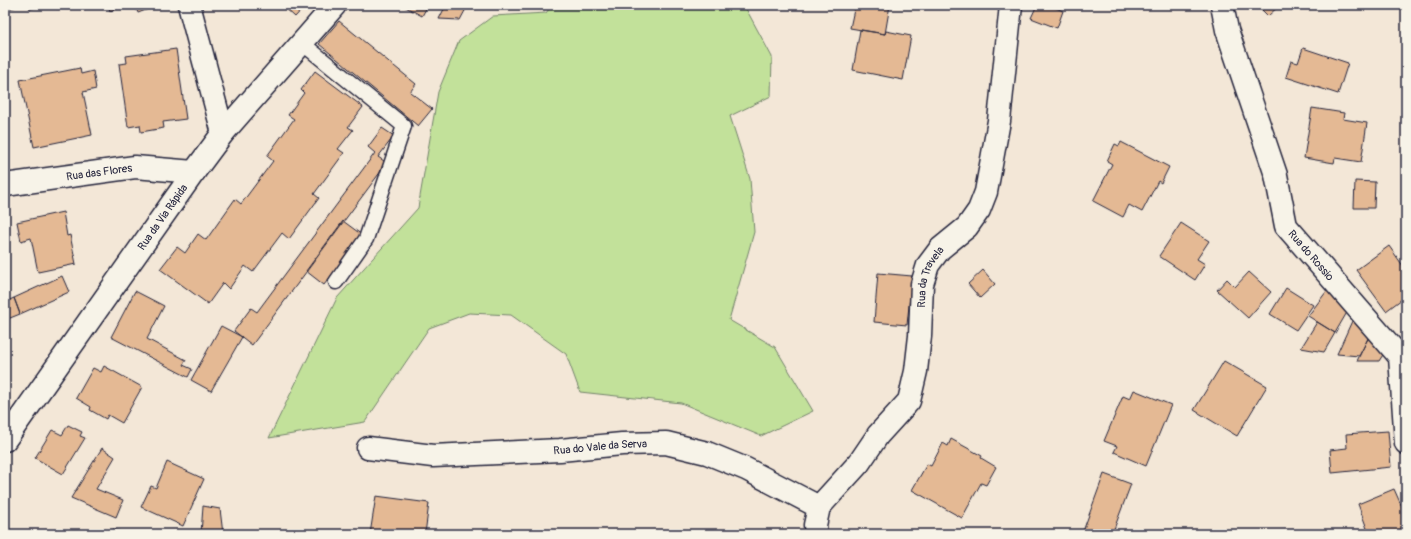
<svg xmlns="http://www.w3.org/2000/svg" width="1411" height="539" font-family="Pangolin,sans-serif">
<rect width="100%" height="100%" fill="#f3e7d7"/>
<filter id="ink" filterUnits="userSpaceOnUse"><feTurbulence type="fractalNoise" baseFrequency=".025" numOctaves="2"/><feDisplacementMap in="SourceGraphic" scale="8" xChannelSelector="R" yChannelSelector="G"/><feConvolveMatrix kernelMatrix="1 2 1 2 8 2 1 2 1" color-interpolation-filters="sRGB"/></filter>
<g filter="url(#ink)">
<path fill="#c2e19a" stroke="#72826a" d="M552 5H744L772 57 771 96 730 116 750 179 754 232 729 320 775 347 813 411 761 436 681 403 580 392 566 354 511 315 469 313 429 328 365 422 269 438 337 298 418 208 438 92 459 41 493 16 546 13Z"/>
<path fill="#e4b994" stroke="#22223b" d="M5 5H20L5 10Z
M28 5H42L30 9Z
M56 5H67L57 9Z
M83 5H95L84 9Z
M108 5H125L110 11Z
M135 5H159L138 13Z
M282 5H306L295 17Z
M402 5H428L422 16Z
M446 5H468L460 20 439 19Z
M855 5H890L885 34 850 28Z
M1037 5H1049L1063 11 1057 28 1031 18Z
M1257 5H1280L1268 16Z
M339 21 416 84 410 92 432 109 418 126 319 44Z
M860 30 885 34 886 31 911 36 903 80 853 70Z
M1303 48 1348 63 1338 94 1286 77 1291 61 1298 63Z
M176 49 186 119 163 122 164 128 141 132 140 125 128 127 119 64 127 63 126 56Z
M80 68 81 74 93 71 96 89 83 92 92 135 34 147 20 80Z
M315 71 363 107 348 127 353 130 338 149 344 153 314 194 319 198 289 239 282 233 253 272 245 266 229 289 223 283 208 304 160 269 177 247 185 253 198 234 206 240 235 199 241 204 273 161 267 156 294 119 288 115 304 93 301 90Z
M1312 108 1344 113 1343 119 1367 123 1361 162 1335 158 1334 163 1304 158Z
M382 128 394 136 378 157 387 163 252 345 234 331 251 308 257 312 375 153 368 147Z
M1121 142 1169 167 1161 183 1158 181 1142 212 1129 205 1123 217 1093 201 1112 164 1107 161 1115 144 1119 146Z
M1355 181 1375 182 1374 208H1354Z
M63 212 67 236 70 235 76 264 38 272 31 238 21 241 17 222Z
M343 221 362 235 324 285 306 271Z
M1181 223 1209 241 1197 259 1205 264 1195 280 1159 256Z
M1389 246 1406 270V296L1386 311 1356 270Z
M983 270 995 284 980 298 968 284Z
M1249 272 1271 292 1248 318 1217 290 1227 279 1235 287Z
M878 273 912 276 907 325 874 322Z
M62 276 69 292 20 314 14 298Z
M1286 288 1313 305 1296 330 1270 314Z
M1329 288 1349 309 1335 333 1308 316Z
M135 291 164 306 147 339 186 360 183 365 192 369 188 377 111 337Z
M14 298 20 314 5 320V302Z
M1352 321 1372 331 1359 356 1337 354Z
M1317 322 1335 333 1324 352 1301 348Z
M221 326 242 337 211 391 191 380Z
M1370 334 1386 350 1379 361H1357Z
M1224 361 1267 386 1237 436 1194 410Z
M104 366 142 387 122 423 108 415 106 419 90 410 91 407 76 398 93 368 101 372Z
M1134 390 1171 405 1146 466 1114 452 1117 446 1104 441 1123 396 1130 399Z
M68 425 82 432 80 436 85 438 63 474 35 458 52 430 62 435Z
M1388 431 1391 467 1332 473 1330 450 1347 448 1346 434Z
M951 439 982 456 981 458 996 467 986 485 981 483 962 518 912 490 927 464 931 466 943 443 948 446Z
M102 448 115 457 96 489 123 500 116 517 71 498Z
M167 462 204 479 183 526 141 507 151 486 156 488Z
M1104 474 1131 484 1114 529 1129 534H1082Z
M1394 489 1406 516V534H1369L1358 504Z
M376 496 429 503 425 534H370Z
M203 506 220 509 223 534H201Z
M113 529 127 534H111Z"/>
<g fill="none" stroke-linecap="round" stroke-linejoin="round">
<defs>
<path id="lane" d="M302 43 404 126 366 239 336 282"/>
<g id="street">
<path d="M189 5 223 133"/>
<path id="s1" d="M1222 5 1227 30 1276 175 1286 226 1400 357 1406 443"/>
<path id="s2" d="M5 185 135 167 194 172"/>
<path id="s3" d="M5 440 194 172 223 133 335 5"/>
<path id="s4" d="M368 448 433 456 560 450 622 444 666 443 707 453 746 469 819 507"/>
<path id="s5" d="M816 534 815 525 819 507 859 463 878 435 909 401 916 371 920 336 922 284 928 265 940 249 967 227 979 210 986 192 999 121 1011 5"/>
</g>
</defs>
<use href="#lane" stroke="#22223b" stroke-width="17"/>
<use href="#street" stroke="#22223b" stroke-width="25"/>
<use href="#lane" stroke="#f7f3e8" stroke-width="14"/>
<use href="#street" stroke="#f7f3e8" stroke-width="22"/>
</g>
</g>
<g text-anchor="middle" stroke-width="3.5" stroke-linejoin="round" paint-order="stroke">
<g font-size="11" fill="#22223b" stroke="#f7f3e8">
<text dy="4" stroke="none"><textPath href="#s2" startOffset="95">Rua das Flores</textPath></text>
<text dy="4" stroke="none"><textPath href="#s3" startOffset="273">Rua da Via Rápida</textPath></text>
<text dy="4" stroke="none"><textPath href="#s1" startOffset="269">Rua do Rossio</textPath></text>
<text dy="4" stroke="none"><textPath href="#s5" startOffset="294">Rua da Travela</textPath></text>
<text dy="4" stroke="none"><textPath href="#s4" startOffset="233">Rua do Vale da Serva</textPath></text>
</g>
</g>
<rect width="1411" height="539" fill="none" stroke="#f7f3e8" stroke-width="20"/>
<rect x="10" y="10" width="1391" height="519" fill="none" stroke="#22223b" stroke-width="1.5" filter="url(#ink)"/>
</svg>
